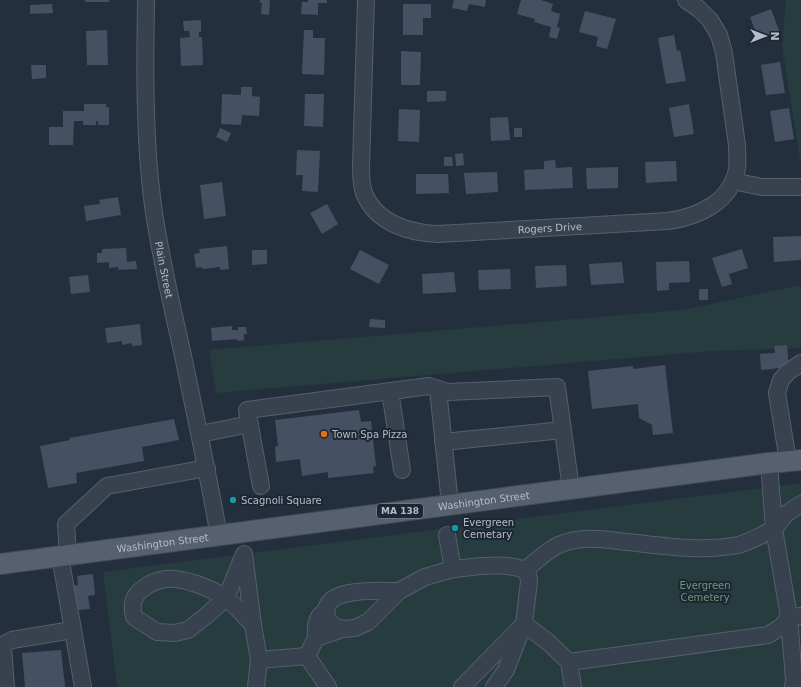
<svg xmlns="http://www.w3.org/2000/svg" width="801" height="687" font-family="'DejaVu Sans',sans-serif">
<rect width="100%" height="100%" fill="#242f3e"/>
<path fill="#263c3f" d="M786 0H801V166L782 45Z
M801 285V348L711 351 216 393 209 350 682 310Z
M801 483V687H117L103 572Z"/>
<path fill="#455162" d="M85 0H109V2H85Z
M260 0H270L269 15 261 14 262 3H260Z
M308 0H327V3H318V15L301 14 302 2H308Z
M454 0H486L485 7 469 4 467 11 452 8Z
M521 0H541L553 4 551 11 560 14 557 27 560 28 557 39 549 37 551 27 534 22 535 19 517 14Z
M52 4 53 13 30 14V5Z
M403 4H431V18H423V35H403Z
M771 9 780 33 759 41 750 17Z
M585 11 616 19 607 49 596 46 598 37 579 32Z
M201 20V32H199V37H202L203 65 181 66 180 38 190 37 189 31H184L183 21Z
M107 30 108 65H87L86 31Z
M304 30H313V38H325L324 75 302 74Z
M674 35 677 51 680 50 686 81 666 84 658 38Z
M401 51 421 52 420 85H401Z
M780 62 785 93 766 95 761 65Z
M31 65H46V78L32 79Z
M241 87H252V96L260 97 259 116 242 115 241 125 221 124 222 94 241 95Z
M427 91H446V101L427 102Z
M305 94H324L323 127 304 126Z
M84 104H106V107H109V125H98V121H96V125H83V121H74L73 145H49V127H63V111H84Z
M689 104 694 134 674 137 669 108Z
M789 108 794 139 775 142 770 111Z
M399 109 420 110 419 142 398 141Z
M508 117 510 140 491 141 490 118Z
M220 128 231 133 227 142 216 137Z
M514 128H522V137H514Z
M297 150 320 151 318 192 302 191 303 175H296Z
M463 153 464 165 456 166 455 154Z
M444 157H452L453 166H444Z
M555 160 556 168 572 167 573 188 525 190 524 170 544 169V161Z
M676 161 677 181 646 183 645 162Z
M618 167V188L587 189 586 168Z
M497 172 498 192 466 194 464 173Z
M416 174H448L449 193 416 194Z
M222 182 226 216 204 219 200 185Z
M118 197 121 215 86 221 84 206 100 204 99 200Z
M327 204 338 224 322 234 310 213Z
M801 236V260L774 262 773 237Z
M227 246 229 269 220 270V267L202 269V267L196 268 194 254 200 253 199 249Z
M126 248 127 262 136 261 137 269 119 270 118 267 109 268V262L97 263V253H102V249Z
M742 249 748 268 729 274 732 284 722 287 712 258Z
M252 250H267V264L252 265Z
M360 250 389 265 379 284 350 269Z
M689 261 690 282 669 283V290L657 291 656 262Z
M622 262 624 283 591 285 589 264Z
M566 265 567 286 536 288 535 266Z
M510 269 511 289 479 290 478 270Z
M454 272 456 292 423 294 422 274Z
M88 275 90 292 71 294 69 277Z
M699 289H708V300H699Z
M370 319 385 320V328L369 327Z
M140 324 142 345 132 346V343L122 345V341L107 343 105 328Z
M232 326V330H238V327H246L247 334H244V340L237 341V339L212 341 211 328Z
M787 345 789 367 761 370 760 354 775 353 774 346Z
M665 365 673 433 653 435 652 425 639 418 638 404 592 409 588 371 633 366V369Z
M359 410 361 422 371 421 376 466 373 467 374 473 328 478V472L302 476 300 459 276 462 275 447 278 446 275 420Z
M174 419 179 440 142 447 144 461 76 473 77 483 48 488 40 446 70 440 69 438Z
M93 574 95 595 88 596 90 609 77 610 76 599 72 600 70 586 78 585 77 576Z
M61 650 65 687H25L22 653Z"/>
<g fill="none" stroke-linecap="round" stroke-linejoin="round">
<defs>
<g id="minor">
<path id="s1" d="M146 0C145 68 144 138 153 206 160 255 171 303 182 351 195 413 208 474 219 536"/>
<path id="s2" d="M366 0 361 166C361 175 361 185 364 193 376 223 409 233 438 234L668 221C698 217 731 202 737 169 738 161 737 153 737 145L724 53 719 35 710 20 699 9 686 0"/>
<path d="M733 181 762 187H801"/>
<path d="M438 389 450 504"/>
<path d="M390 391 402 470"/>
<path d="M200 434 250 424"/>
<path d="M443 442 563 430"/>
<path d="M788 461 777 393 781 380 788 372 801 363"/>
<path d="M769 463 774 529 786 514 801 504"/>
<path d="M261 486 247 410 429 386 448 392 557 387 571 489"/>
<path d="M68 555 66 524 107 486 207 468"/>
<path d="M60 556 83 687"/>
<path d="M453 569C475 567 505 562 525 570 538 560 551 546 567 542 587 536 608 540 628 542 664 546 702 552 738 545 750 542 763 534 774 529L789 617 794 680 793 687"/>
<path d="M525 570 528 575 529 581 524 624 548 642 569 662"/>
<path d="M226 598 244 554 253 625C244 616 235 604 224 597 210 588 183 577 166 579 158 580 150 583 144 588 133 595 131 605 134 617L157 632 175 633 188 630 207 615 226 598"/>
<path d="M253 625 259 660"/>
<path d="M343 629C335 627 329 624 327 616 319 586 382 591 399 591"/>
<path d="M316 638C315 628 315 616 326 611"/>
<path d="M6 687 3 647 6 643 12 640 72 630"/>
<path d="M256 687 259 660 307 656"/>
<path d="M328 687 307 656 316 638 343 629 355 628 368 622 399 591 425 577 453 569 447 535"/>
<path d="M462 687 524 624"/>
<path d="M494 687 506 670 521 631"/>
<path d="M573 687 569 662 768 635 781 627 789 617 801 616"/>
</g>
<g id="major">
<path id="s3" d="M0 564 769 463 801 460"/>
</g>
</defs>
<use href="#minor" stroke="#565f6c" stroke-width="18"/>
<use href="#major" stroke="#414a57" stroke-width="22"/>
<use href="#minor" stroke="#38414e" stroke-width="16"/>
<use href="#major" stroke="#56606e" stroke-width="20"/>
</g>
<circle fill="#e8710a" stroke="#1d2633" stroke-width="1.5" cx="324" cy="434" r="4"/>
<g fill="#0f9aa8" stroke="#1d2633" stroke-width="1.5">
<circle cx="233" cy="500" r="4"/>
<circle cx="455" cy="528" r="4"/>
</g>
<g text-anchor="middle" stroke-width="4" stroke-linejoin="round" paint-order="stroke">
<rect fill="#1d2633" stroke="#878f9c" stroke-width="1" x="377" y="504" width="46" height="14" rx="3"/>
<g font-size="9" font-weight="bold" fill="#b4bcc9">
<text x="400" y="514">MA 138</text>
</g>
<g font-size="10" fill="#b4bcc9" stroke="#1d2633">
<text dy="4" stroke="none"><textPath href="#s2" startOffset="395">Rogers Drive</textPath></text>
<text dy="4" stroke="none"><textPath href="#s1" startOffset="271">Plain Street</textPath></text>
<text dy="4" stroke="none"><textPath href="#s3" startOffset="488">Washington Street</textPath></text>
<text dy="4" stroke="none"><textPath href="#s3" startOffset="164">Washington Street</textPath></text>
</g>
<g font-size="10" fill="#b4bcc9" stroke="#1d2633" text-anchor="start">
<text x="332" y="438">Town Spa Pizza</text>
<text x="241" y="504">Scagnoli Square</text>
<text x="463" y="526">Evergreen<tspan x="463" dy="12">Cemetary</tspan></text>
</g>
<g font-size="10" fill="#6b9a76" stroke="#1d2633">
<text x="705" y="589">Evergreen<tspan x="705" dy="12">Cemetery</tspan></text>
</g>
</g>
<g transform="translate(765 36) rotate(90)" stroke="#1d2633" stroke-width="3" paint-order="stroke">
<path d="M0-3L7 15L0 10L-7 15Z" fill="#b4bcc9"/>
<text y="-6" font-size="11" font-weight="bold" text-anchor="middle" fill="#b4bcc9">N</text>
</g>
</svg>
